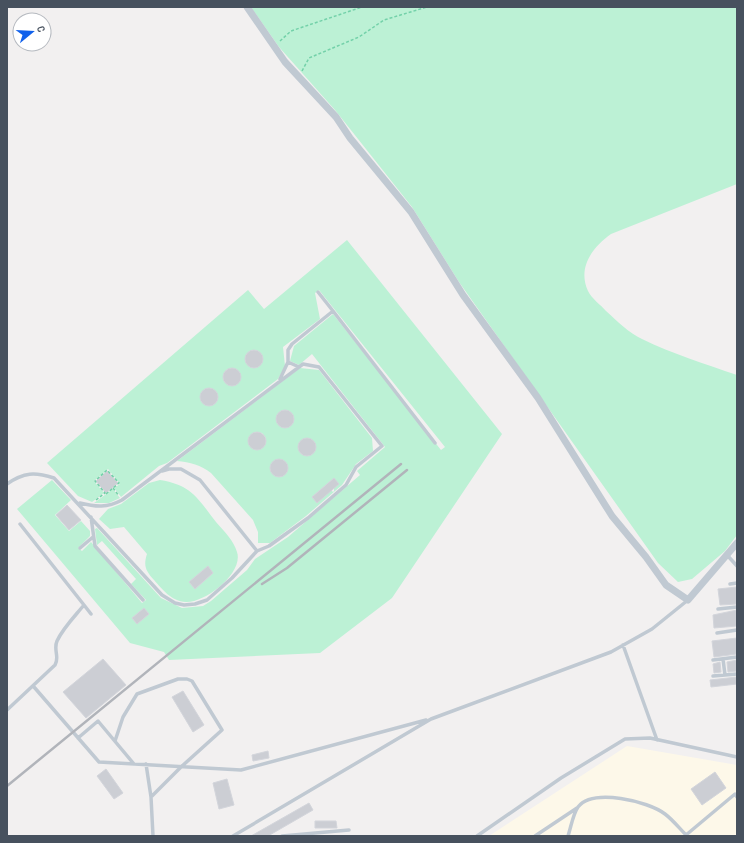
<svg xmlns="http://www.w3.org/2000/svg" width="744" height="843" font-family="'Sofia Sans Condensed',sans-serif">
<rect width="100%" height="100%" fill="#f2f0f0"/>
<path fill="#fdf8e9" d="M627 746 737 765V836H489Z"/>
<path fill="#bcf1d5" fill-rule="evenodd" d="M251 7H737V184L611 234C593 247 577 267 588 291 591 298 601 305 606 311 617 321 629 333 642 339 673 354 705 364 737 375V535L725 551 692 579 678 582 658 563 459 282 412 207 335 110 279 47Z
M347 240 502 434 392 598 320 653 169 660 164 652 130 643 17 509 52 480 71 500 55 515 69 531 81 521 90 531V536L78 548 82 551 91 542 142 603 146 600 131 584 136 579 102 541 97 545 95 529 97 528 161 598 182 608 203 606 211 601 247 570 255 559 288 537 360 475 357 471 385 447 312 354 299 365 290 361 294 346 333 314 441 450 445 447 319 290 315 293 320 319 283 347 285 366 278 379 167 463 159 466 121 497 114 488 120 484 108 469 94 481 104 493 92 502 78 496 47 463 248 290 264 309ZM252 350 258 351 262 356 261 363 257 367 250 366 245 361 246 355ZM232 368 240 373V379L236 384 230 385 225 382 224 376 226 370ZM211 388 216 392 218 399 214 404 208 405 202 400 201 394 205 389ZM144 608 149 614 137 624 132 618Z
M300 368 319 370 372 438 373 451 356 464 342 485 306 516 270 543H258V532L253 520 211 473C201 465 190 462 177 461ZM285 410 291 413 294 418 291 425 285 428 279 425 277 420 280 412ZM256 432 262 433 266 438 265 444 260 449 253 448 249 443 250 436ZM305 439 313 441 315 447 313 453 308 456 301 454 298 448 300 442ZM277 460 284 462 287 468 285 473 280 477 273 474 270 469 272 463ZM334 478V491L333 492 331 490 317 502 312 497Z
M160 480C192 485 198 499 216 522 224 531 234 541 237 552 244 573 205 603 186 602 171 601 163 590 154 580 146 571 143 566 147 554L124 527 110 529 99 519 108 509 121 504 149 483ZM208 567 213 573 195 589 189 582Z
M113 489 120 498 109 503H94Z"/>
<path fill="#ccced4" stroke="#d3d5db" d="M245 359a9 9 0 1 1 18 0a9 9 0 1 1-18 0Z
M223 377a9 9 0 1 1 18 0a9 9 0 1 1-18 0Z
M200 397a9 9 0 1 1 18 0a9 9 0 1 1-18 0Z
M276 419a9 9 0 1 1 18 0a9 9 0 1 1-18 0Z
M248 441a9 9 0 1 1 18 0a9 9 0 1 1-18 0Z
M298 447a9 9 0 1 1 18 0a9 9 0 1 1-18 0Z
M270 468a9 9 0 1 1 18 0a9 9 0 1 1-18 0Z
M107 471 118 483 106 493 96 481Z
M334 478 339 484 317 503 312 497Z
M67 505 81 520 69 530 56 515Z
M208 566 213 573 195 589 189 582Z
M737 587V604L720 605 718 589Z
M144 608 149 614 137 624 132 618Z
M737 610V626L714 628 713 615Z
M737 638V654L714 657 712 641Z
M103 659 126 685 86 718 63 692Z
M737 660V671L728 672 727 662Z
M720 662 721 672 714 673 713 664Z
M737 677V684L711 687 710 680Z
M183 691 204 725 193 732 172 697Z
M268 751 269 758 253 761 252 755Z
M106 769 123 793 114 799 97 776Z
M715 772 726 788 702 805 691 789Z
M227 779 234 805 219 809 213 783Z
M309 803 313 810 268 836H251Z
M315 821H336L337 828H315Z"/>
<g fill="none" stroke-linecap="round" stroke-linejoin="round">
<path stroke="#73d1a9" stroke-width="1.5" stroke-dasharray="3 2" stroke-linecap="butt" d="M280 41 291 31 362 7
M302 71 309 58 359 37 384 20 427 7
M113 488 119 496
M96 500 105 493 95 481 107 470 119 483 106 494 105 493"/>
<path stroke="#c0c9d2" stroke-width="3.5" d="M318 292 333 311
M288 362 299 367
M280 379 288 362V350L292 344 333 311 435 443
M162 471 169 469H181L200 480 257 551
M7 484C24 472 35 472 54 478L162 595 175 603 184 605 195 604 207 600 232 578 257 551 269 546 308 518 346 485 356 467 382 446 319 367 303 364 122 500C107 508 96 507 80 503
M91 517 95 546 143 600
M80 548 93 537
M727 555 737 566
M730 584 737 583
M84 605 91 614
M718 609 737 607
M717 633 737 630
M623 645 657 740
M723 659 725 675
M713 660 737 657
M713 676 737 674
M34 687 99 762 241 770 426 720
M7 710 55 665C60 657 53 650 57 641 63 628 75 616 84 605L20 524
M78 738 98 721 134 764
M115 741 123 717 137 694 178 679H187L192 681 222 730 181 767 151 797 153 836
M146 764 151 797
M686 835 735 794 737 797
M233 836 431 719 611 652 652 629 688 600
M282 836 349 830
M477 836 561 778 625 739 650 738 737 757
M535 836 577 808
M568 836C571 827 573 814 578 807 593 788 648 801 665 814 673 820 680 829 687 836"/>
<path stroke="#c0c9d2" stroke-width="7" d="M247 7 285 62 336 117 350 138 411 212 463 295 538 398 612 516 646 557 666 585 688 600 737 543"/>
<path stroke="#b1b4ba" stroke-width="2.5" d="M262 584 287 568 407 470
M7 786 401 464"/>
</g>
<rect width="744" height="843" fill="none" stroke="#47515e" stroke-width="16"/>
<g transform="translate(32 32) rotate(72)"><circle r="19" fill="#ffffff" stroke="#b5b9bf"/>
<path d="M0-3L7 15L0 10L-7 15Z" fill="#1161eb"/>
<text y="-6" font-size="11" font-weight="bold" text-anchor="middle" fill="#47515e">С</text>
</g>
</svg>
